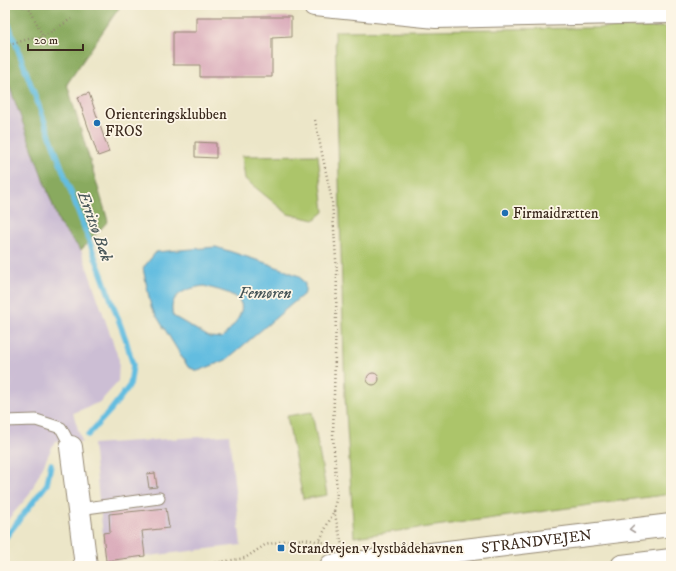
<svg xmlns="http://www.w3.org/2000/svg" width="676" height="571" font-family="'IM FELL DW Pica',serif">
<rect width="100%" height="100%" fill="#fcf5e5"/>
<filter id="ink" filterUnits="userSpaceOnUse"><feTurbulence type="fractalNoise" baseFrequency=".025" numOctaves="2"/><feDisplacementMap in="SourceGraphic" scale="8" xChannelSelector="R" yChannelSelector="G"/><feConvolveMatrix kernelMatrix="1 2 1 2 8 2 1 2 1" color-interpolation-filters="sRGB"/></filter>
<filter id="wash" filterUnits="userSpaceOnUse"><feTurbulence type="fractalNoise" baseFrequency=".012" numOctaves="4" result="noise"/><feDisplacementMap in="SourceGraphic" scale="16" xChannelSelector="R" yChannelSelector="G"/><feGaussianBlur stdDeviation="0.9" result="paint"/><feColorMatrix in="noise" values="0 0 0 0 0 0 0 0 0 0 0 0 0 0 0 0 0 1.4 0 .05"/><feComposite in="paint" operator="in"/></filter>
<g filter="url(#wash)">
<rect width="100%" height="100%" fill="#ece6c8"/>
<path fill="#ccbed4" d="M5 74 60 225 81 250 119 360 118 382 100 402 73 413 82 442 55 441 29 495 5 523Z
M229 435 241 545 106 561 93 444Z"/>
<path fill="#acc56b" stroke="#747844" d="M671 27V494L354 537 345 396 335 31Z
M318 155 324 212 314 220 288 214 245 179 242 156Z
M312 412 327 495 303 499 287 416Z"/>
<path fill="#89aa5f" stroke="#626a3e" d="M5 5H121L67 84 108 221 81 250 60 225 5 74Z"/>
<path fill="#63bde0" stroke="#4f747f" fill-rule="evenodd" d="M216 247 269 264 299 276 305 284V293L226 360 198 371 188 367 151 307 143 268 156 252ZM204 286C214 289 225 291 234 296 253 307 231 328 222 338L209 337 173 316C167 295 187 288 204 286Z"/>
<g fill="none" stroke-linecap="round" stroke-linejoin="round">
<path stroke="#63bde0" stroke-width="5.5" d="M5 15 126 340 133 365 130 385 110 411 88 435
M5 538 47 484 51 464"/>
</g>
<g id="blocks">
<path fill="#d6a2b5" d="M196 17H291V37L272 38V77H200V65H173V32H196Z
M89 93 109 152 98 156 78 97Z
M195 142 216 143V158L195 157Z
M367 379a6 6 0 1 1 12 0a6 6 0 1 1-12 0Z
M155 473 157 487 149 488 147 474Z
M166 508 169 528 142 531 145 556 106 561 103 533 110 532 109 514Z"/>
</g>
</g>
<g filter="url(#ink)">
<use href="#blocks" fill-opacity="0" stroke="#948873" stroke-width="1"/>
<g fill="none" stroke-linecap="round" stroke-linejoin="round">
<defs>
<path id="lane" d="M5 421 36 420 61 428 71 447
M79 509 159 498"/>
<path id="street" d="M314 5 436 17 671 12
M71 447 86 566"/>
<g id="primary">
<path id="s1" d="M331 566 671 525"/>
<path d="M622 566 671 560"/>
</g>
</defs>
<use href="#lane" stroke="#948873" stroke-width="13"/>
<use href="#street" stroke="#948873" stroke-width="24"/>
<use href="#primary" stroke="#948873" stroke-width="24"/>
<path stroke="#948873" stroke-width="2.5" stroke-dasharray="1 3" stroke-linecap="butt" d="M28 5 43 37
M5 46 32 38 43 37 71 19
M315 120 332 201 337 274 333 436 337 493 334 511 319 542
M334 511 342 545
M196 566 245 558 265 545 283 541 304 539 333 544"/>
<use href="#lane" stroke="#fff" stroke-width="11"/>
<use href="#street" stroke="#fff" stroke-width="22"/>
<use href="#primary" stroke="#fff" stroke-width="22"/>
</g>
<defs><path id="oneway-chevron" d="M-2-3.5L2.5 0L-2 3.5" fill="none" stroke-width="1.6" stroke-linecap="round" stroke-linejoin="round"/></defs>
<use stroke="#a79f9a" href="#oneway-chevron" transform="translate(632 529) rotate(173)"/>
</g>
<g fill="#1f6fb2" stroke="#fcf5e5" stroke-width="1.5">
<circle cx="97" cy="123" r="4"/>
<circle cx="505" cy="213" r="4"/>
<rect x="277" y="544" width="8" height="8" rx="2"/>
</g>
<g text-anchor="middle" stroke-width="3.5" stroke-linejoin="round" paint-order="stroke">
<g font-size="15" fill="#3b2a1e" stroke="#fcf5e5" text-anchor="start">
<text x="105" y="119">Orienteringsklubben<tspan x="105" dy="17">FROS</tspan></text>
<text x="513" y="218">Firmaidrætten</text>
<text x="289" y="553">Strandvejen v lystbådehavnen</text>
</g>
<g font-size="15" fill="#3b2a1e" stroke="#fcf5e5">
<text dy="5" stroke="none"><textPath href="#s1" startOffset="207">STRANDVEJEN</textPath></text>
</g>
<g font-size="16" font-style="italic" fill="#475658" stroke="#fcf5e5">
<text transform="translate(96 226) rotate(70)" y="6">Erritsø Bæk</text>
<text x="265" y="298">Femøren</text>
</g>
</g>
<rect width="676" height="571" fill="none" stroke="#fcf5e5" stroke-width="20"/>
<path d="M28 44v6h55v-6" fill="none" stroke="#3b2a1e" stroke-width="2"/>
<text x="34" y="44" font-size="12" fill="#3b2a1e" stroke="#fcf5e5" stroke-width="3" paint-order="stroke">20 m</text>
</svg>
